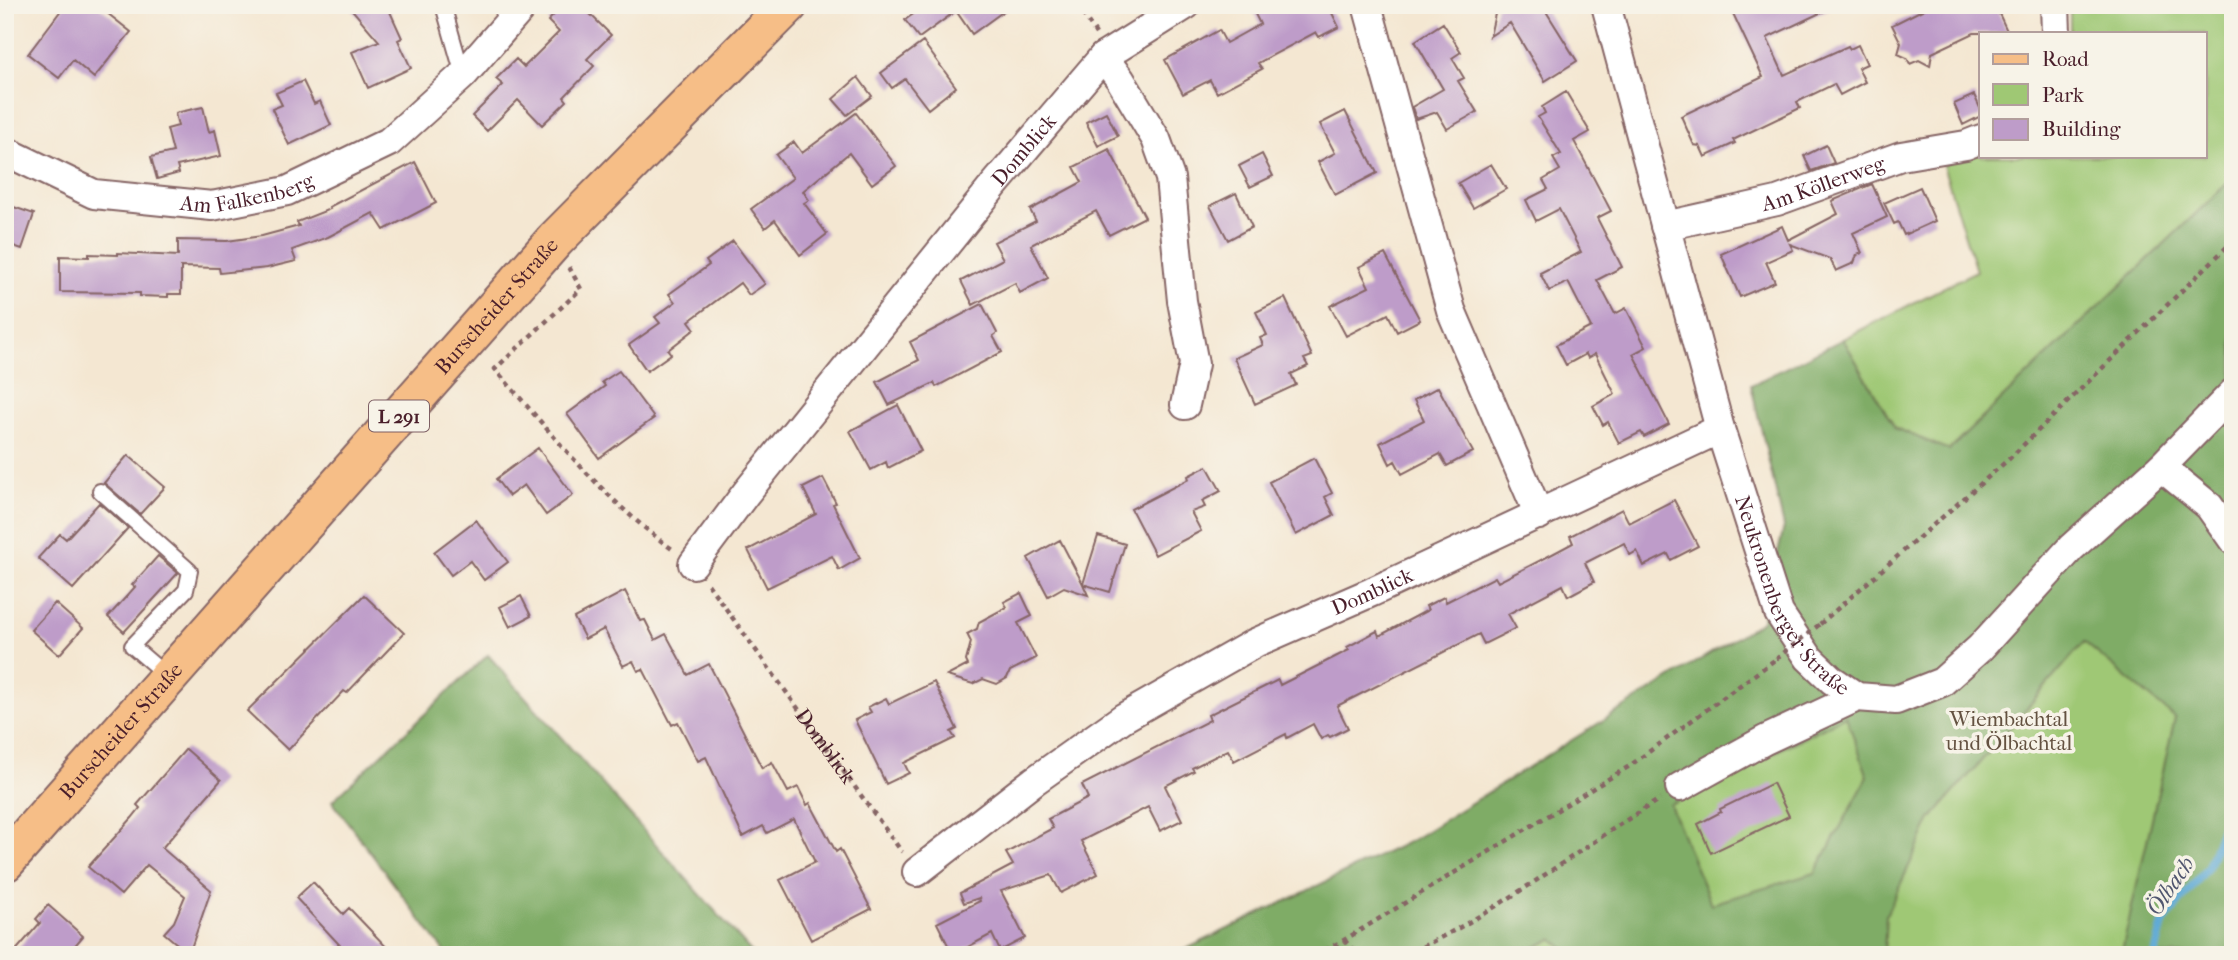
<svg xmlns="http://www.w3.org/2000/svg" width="2238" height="960" font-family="'IM FELL French Canon',serif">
<rect width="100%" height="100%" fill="#f7f3e8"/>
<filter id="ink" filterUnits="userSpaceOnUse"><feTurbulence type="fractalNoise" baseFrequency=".0143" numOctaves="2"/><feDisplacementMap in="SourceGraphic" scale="14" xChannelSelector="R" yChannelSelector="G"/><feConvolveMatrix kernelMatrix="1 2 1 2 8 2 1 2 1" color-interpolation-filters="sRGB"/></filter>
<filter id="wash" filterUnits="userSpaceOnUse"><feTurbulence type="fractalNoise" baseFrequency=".00686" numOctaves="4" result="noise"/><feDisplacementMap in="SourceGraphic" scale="28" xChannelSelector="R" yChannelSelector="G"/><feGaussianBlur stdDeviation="1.57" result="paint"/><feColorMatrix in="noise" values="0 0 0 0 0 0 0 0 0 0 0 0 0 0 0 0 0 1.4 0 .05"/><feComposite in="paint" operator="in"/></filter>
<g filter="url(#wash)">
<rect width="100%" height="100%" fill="#f4e7d2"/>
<path fill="#9fc874" stroke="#747450" stroke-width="2" d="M2070 5H2233V178L1948 451 1895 428 1843 339 1976 271 1943 165 1981 152V156H2205V33H2070Z
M2143 301 2233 955H1275L1598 764Z"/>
<path fill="#7fac66" stroke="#646648" stroke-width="2" fill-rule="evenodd" d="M2233 178V955H2121L2175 718 2084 642 1931 819 1886 915 1884 955H1573L1553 939 1518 955H1174L1412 840 1762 621 1784 527 1751 385 1843 339 1895 428 1949 450ZM1846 716 1868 777 1815 873 1711 904 1670 805Z
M488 655 754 955H447L332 801Z"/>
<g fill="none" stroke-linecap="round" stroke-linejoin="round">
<path stroke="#5ba8d4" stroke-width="8" d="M2155 955 2163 923 2208 867 2233 799"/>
</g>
<g id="blocks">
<path fill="#be9cc9" d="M65 5H97L131 32 94 78 73 60 59 78 28 54Z
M348 5H387L402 38 398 40 411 68 368 88 352 52 379 41Z
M563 5H581L611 35 587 59 594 66 564 97 567 101 542 125 518 100 487 131 472 116 503 85 496 79 516 59 524 67 559 32 548 21Z
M926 5H1012L972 34 956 11 919 38 905 20Z
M1267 5H1328L1339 27 1319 37 1316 32 1258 63 1262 69 1217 93 1210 80 1183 94 1165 60 1219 30 1226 43 1260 24 1254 12Z
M1497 5H1542L1577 61 1545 81 1510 23 1490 36Z
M1729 5H1837L1767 38 1784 75 1848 46 1850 49 1858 45 1867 64 1858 68 1865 82 1840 95 1834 84 1797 102 1800 108 1733 140 1735 143 1705 157 1700 146 1694 145 1681 116 1763 77Z
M1932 5H1995L2008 33H1974L1932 53 1930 66 1919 60 1910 64 1907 58 1898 54 1901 43 1892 25Z
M1443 23 1461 52 1452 58 1464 78 1458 81 1477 112 1447 129 1437 112 1416 119 1412 107 1443 89 1415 41Z
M923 42 956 87 928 109 905 79 892 88 881 73Z
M858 77 872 96 847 115 833 99Z
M303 81 314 104 320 101 331 125 289 145 272 109 282 105 276 93Z
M1566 92 1590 132 1574 141 1611 211 1597 218 1622 267 1597 280 1615 314 1626 308 1646 347 1633 354 1669 424 1644 437 1641 432 1619 443 1608 422 1603 425 1593 406 1615 394 1595 354 1588 358 1586 354 1566 365 1556 345 1591 327 1568 282 1549 291 1540 273 1581 252 1559 209 1536 221 1526 200 1548 189 1543 180 1560 170 1553 158 1561 154 1538 117 1545 113 1542 107Z
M1974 95 1981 110V116L1963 125 1954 104Z
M203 107 209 132 215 130 221 156 177 166 179 173 157 179 151 157 173 152 167 129 178 126 175 113Z
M1345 111 1377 173 1335 195 1318 162 1335 153 1320 124Z
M1106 112 1118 136 1098 146 1086 122Z
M856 113 896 166 872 184 849 153 803 191 809 200 804 203 827 234 800 255 775 220 765 228 751 209 793 178 776 155 794 142 802 153Z
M1826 145 1834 163 1811 171 1804 156Z
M1109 149 1145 217 1109 235 1096 211 1031 245 1048 278 1020 293 1015 283 973 305 961 281 1003 259 994 242 1036 221 1030 210 1082 182 1074 167Z
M1262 154 1273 176 1250 187 1239 166Z
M415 162 436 203 384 230 373 213 328 237 292 250 296 261 267 268 220 273 219 268 181 267V294H168V297L140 296V293L60 292V256L89 257V254L118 255V253L178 256V240L227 241 262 236 299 226 297 222 330 209 329 207Z
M1491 164 1506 189 1473 208 1458 183Z
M1872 184 1887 217 1853 233 1862 253 1857 255 1854 263 1836 271 1830 259 1790 244 1793 250 1766 262 1775 282 1740 297 1721 254 1782 226 1788 240 1838 214 1832 201Z
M1920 187 1935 221 1904 235 1898 222 1894 224 1884 203Z
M1236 193 1252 227 1228 240 1210 206Z
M5 204 34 214 22 249 5 243Z
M733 241 765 284 749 295 740 283 689 321 695 329 668 350 671 354 647 371 629 345 660 323 655 317 675 302 669 294 709 265 706 261Z
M1385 254 1420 320 1397 332 1388 314 1346 336 1330 306 1369 287 1359 267Z
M1285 298 1312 356 1304 359 1308 366 1291 374 1296 385 1255 404 1234 358 1263 345 1260 338 1267 335 1256 312Z
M982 304 997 333 993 336 1002 352 936 387 934 383 889 405 877 382 919 360 910 342Z
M619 371 654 418 599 458 567 414 605 386 602 382Z
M1438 387 1473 452 1447 466 1440 454 1402 474 1395 461 1390 464 1380 443 1424 420 1414 400Z
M898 405 921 451 888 468 886 462 871 470 850 431Z
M538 448 573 495 546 515 524 485 509 496 496 479Z
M128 455 165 487 140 514 104 483Z
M1314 458 1332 493 1325 497 1334 515 1296 535 1269 482Z
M1207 466 1221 491 1202 501 1205 507 1191 512 1201 531 1155 555 1131 509 1189 479 1188 476Z
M823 478 836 503 833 504 860 558 839 570 832 556 767 588 748 550 816 514 803 488Z
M1674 500 1698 546 1671 560 1668 554 1644 566 1637 551 1630 555 1624 543 1585 563 1594 582 1568 596 1563 585 1508 614 1516 628 1484 644 1479 634 1337 706 1348 728 1330 737 1328 735 1321 739 1313 724 1287 738 1286 734 1234 761 1228 750 1192 768 1194 771 1165 786 1182 820 1160 831 1148 807 1081 841 1098 874 1061 893 1051 875 1001 891 1025 938 1000 951 992 934 953 955 937 923 980 901 979 898 964 903 960 893 1013 865 1006 853 1053 828 1048 819 1088 798 1082 785 1210 720 1208 715 1278 680 1280 685 1349 650 1347 647 1377 631 1379 636 1428 610 1426 606 1444 597 1446 602 1495 577 1498 582 1543 559 1573 543 1570 536 1622 509 1629 523Z
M99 503 128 528 73 589 38 558 60 534 66 539Z
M476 520 508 562 484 580 470 561 451 575 434 552Z
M1098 536 1125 544 1110 592 1083 584 1088 595 1064 587 1048 596 1028 558 1060 540 1083 584Z
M158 556 178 573 124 632 108 617 135 587 132 585Z
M625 591 640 621 645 620 655 640 666 634 688 675 709 664 762 768 772 762 788 792 798 787 807 805 810 803 836 852 840 849 871 909 811 940 780 880 815 862 794 819 767 833 763 826 743 837 706 757 698 761 678 722 672 725 643 669 638 671 633 661 623 666 604 629 585 639 574 618Z
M1021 593 1032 616 1018 623 1036 658 1010 671 1007 678 997 684 983 679 973 684 947 676 968 665 966 661 971 642 967 634 977 629 979 622 1007 607 1004 602Z
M364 595 404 633 347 693 344 691 288 750 247 711Z
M521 596 531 616 510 627 500 607Z
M55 603 83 628 59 655 31 630Z
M934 682 957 729 951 732 955 738 904 763 909 773 886 784 855 720 871 712 868 707 886 698 889 704Z
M186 749 221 780 162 848 211 890 189 954 164 933 174 922 185 896 147 865 121 895 88 867 132 818 140 808 137 805Z
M1773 783 1789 816 1711 853 1698 824 1721 812 1720 809Z
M313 882 343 914 349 908 394 955H349L296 898Z
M48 905 83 936 67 955H12L40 923 36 919Z"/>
</g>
</g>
<g filter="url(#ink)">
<use href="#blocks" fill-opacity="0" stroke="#866565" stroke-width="2"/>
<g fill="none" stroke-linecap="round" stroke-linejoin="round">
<defs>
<path id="service" d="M443 5 463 75
M100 491 190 571 186 590 132 646 168 677"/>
<g id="minor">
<path d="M1367 5 1451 310 1539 515"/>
<path id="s2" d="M1606 5 1720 429 1779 613 1809 658 1832 680 1857 697 1896 700 1942 682 1980 648 2071 548 2161 467 2233 393"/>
<path d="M2055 5 2056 33"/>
<path d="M1103 57 1120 79 1156 139 1170 178 1182 301 1194 364 1185 405"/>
<path id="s3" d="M5 151 94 194 212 206 287 191 389 142 463 75 524 5"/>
<path id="s4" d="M1665 226 1777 201 1901 156 1966 145 1981 139"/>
<path d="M2161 467 2209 506 2233 540"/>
<path id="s5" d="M693 564 746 493 995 184 1103 57 1186 5"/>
<path d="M1680 787 1765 740 1857 697"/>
<path id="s6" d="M917 872 1034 781 1123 718 1255 643 1372 592 1720 429"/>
</g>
<g id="primary">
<path id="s7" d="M5 862 555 240 788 5"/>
</g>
</defs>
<use href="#service" stroke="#866565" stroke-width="18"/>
<use href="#minor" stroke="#866565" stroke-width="32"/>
<use href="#primary" stroke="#866565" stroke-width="42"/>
<g stroke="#866565" stroke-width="4.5" stroke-dasharray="5 5" stroke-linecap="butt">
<path d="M1077 5 1096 34"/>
<path d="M569 267 581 289 495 369C550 432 604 500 672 549"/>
<path id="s1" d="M708 584 902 852"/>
<path d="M1820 624 2010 458 2233 241"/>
<path d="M1344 940 1358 955"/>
<path d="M1316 955 1344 940 1628 767 1776 659"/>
<path d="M1404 955C1496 915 1575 851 1660 799"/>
</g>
<use href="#service" stroke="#fff" stroke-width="14"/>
<use href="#minor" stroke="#fff" stroke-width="28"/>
<use href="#primary" stroke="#f6be87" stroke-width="38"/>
<path stroke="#866565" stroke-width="4.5" stroke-dasharray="5 5" stroke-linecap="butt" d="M1776 659 1820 624"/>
</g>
</g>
<g text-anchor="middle" stroke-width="7" stroke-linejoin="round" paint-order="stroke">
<rect fill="#f7f3e8" stroke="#7e5f64" stroke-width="2" x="369" y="400.5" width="60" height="31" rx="5"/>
<g font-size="19" font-weight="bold" fill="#4a1f2b">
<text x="399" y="423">L 291</text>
</g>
<g font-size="21" fill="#4a1f2b" stroke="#f7f3e8">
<text dy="7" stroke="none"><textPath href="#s5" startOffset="530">Domblick</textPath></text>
<text dy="7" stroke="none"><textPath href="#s4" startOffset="164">Am Köllerweg</textPath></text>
<text dy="7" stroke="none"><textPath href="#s3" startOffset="254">Am Falkenberg</textPath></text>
<text dy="7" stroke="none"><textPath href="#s7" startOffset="742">Burscheider Straße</textPath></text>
<text dy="7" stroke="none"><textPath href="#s6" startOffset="537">Domblick</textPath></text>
<text dy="7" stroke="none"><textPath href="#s2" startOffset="623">Neukronenberger Straße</textPath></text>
<text dy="7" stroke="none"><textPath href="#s7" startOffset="175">Burscheider Straße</textPath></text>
<text dy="7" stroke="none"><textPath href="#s1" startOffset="200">Domblick</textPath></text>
</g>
<g font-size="21" fill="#645241" stroke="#f7f3e8">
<text x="2009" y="726">Wiembachtal<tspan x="2009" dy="24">und Ölbachtal</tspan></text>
</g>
<g font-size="23" font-style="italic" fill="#51566f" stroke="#f7f3e8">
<text transform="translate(2170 886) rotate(-56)" y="8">Ölbach</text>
</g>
</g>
<rect width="2238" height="960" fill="none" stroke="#f7f3e8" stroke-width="28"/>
<rect x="1979" y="32" width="228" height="126" fill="#f7f3e8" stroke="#b29e9c" stroke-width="2"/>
<rect x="1993" y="54" width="35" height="10" fill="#f6be87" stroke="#b29e9c" stroke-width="2"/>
<text x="2042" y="66" font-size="21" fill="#4a1f2b">Road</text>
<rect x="1993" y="84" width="35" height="21" fill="#9fc874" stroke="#b29e9c" stroke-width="2"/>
<text x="2042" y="102" font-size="21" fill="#4a1f2b">Park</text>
<rect x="1993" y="119" width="35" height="21" fill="#be9cc9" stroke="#b29e9c" stroke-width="2"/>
<text x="2042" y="136" font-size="21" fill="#4a1f2b">Building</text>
</svg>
